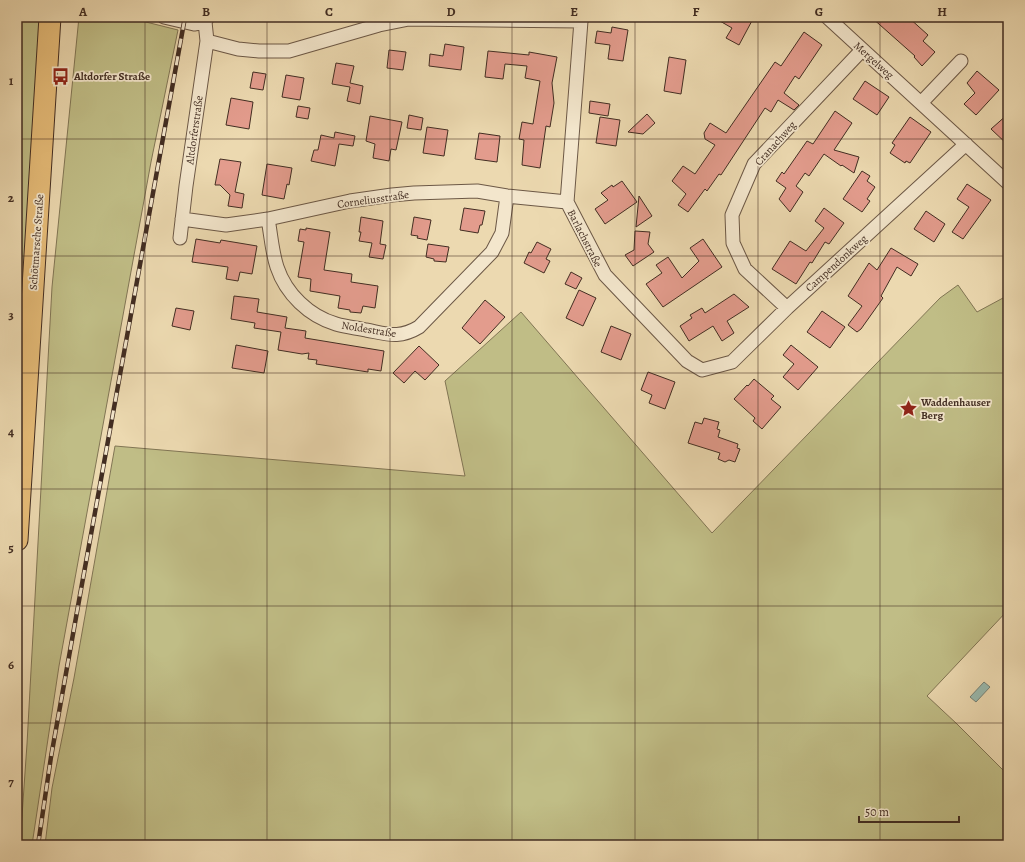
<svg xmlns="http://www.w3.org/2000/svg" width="1025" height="862" font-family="Alegreya,serif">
<rect width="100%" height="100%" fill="#ecd9b0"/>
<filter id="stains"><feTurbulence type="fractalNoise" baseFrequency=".005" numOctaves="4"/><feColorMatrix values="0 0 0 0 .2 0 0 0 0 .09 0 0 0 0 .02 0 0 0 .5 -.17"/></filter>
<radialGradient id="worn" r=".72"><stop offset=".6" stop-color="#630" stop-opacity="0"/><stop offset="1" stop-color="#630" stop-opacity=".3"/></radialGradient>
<path fill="#c0bd86" stroke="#817554" d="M17 17H42L25 303 17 304Z
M79 17H126L178 30 151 162 59 666 32 845H20L27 744 52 287Z
M958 285 977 312 1003 298 1008 293V610L927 696 957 724 1008 775V845H45L52 788 74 678 115 446 465 476 445 381 521 312 712 533 940 298Z"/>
<path fill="#99baaf" stroke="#768277" d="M984 682 990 687 976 702 970 697Z"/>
<path fill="#e39c8d" stroke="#422d22" d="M713 17H754L739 45 726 38 732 28Z
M871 17H908L928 35 923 41 935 52 922 66 914 57 915 56Z
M612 27 628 30 623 61 608 59 610 45 595 43 597 31 611 33Z
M804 32 822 45 799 79 795 76 784 93 799 105 794 110 778 100 771 112 765 108 721 175 719 174 707 191 705 189 688 212 678 205 686 194 672 181 683 166 695 174 715 145 705 139 704 133 710 123 726 133 775 62 781 66Z
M445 44 464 47 461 70 429 66 430 54 443 56Z
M389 50 406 52 403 70 387 68Z
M488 51 529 55V52L557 57 552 83 554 103 550 127 546 126 540 168 522 165 524 140 519 139 522 122 533 124 540 81 525 78 527 66 505 64 503 79 485 77Z
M669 57 686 60 681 94 664 91Z
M336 63 354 66 350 83 363 86 360 104 347 101 350 87 332 84Z
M977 71 999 90 976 115 964 104 975 93 967 83Z
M253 72 266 74 263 90 250 88Z
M286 75 304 78 300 100 282 97Z
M865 81 889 97 877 115 853 99Z
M231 98 253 102 249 129 226 125Z
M590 101 610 104 608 116 589 113Z
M298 106 310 108 308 119 296 117Z
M835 111 852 123 834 150 859 157 854 173 842 165 841 166 824 154 809 176 805 173 796 186 803 192 790 212 779 199 786 188 776 181 782 172 784 174 807 141 813 144Z
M647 114 655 123 643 134 628 132Z
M1008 114V145L991 129Z
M409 115 423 118 421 130 407 128Z
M370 116 402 122 396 150 391 149 389 161 373 158 375 144 366 141Z
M600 117 620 120 616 146 596 143Z
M910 117 931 132 910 163 906 161 905 163 890 153 895 145 892 143Z
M427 127 448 130 444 156 423 153Z
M335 132 355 136 353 146 339 144 335 166 311 161 314 150H318L321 135 334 138Z
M479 133 500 136 497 162 475 159Z
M220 159 241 162 235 192 244 194 242 208 228 206 230 195 220 185H215Z
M267 164 292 168 289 185 287 184 284 199 262 195Z
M862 171 870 176 867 181 875 187 867 199 870 201 862 212 843 199Z
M622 181 637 202 605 224 595 209 608 200 601 193 612 185 613 187Z
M967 184 991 200 963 239 952 232 969 207 957 199Z
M639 196 652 216 636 227Z
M464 208 485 211 482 225H480L478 233 460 230Z
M824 208 844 223 829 244 825 242 812 263 810 262 796 284 772 269 790 241 806 251 824 228 815 221Z
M926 211 945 224 934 242 914 229Z
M361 217 383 221 380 244 386 245 383 259 369 257 372 243 359 241 361 232H359Z
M414 217 431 220 427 240 417 238 418 236 411 235Z
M306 228 330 232 324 270 352 274 351 282 378 286 375 308 363 306 361 313 350 312V310L338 308 340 296 310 291 311 279 298 277 304 242 298 241 300 229 306 230Z
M635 231 650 232 648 244 654 252 633 266 625 255 634 250Z
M196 239 220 243 221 240 257 246 252 274 240 272 238 281 226 279 228 267 192 262Z
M703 239 722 267 663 307 646 284 662 273 656 265 668 257 682 278 699 261 690 248Z
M537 242 551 249 546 259 550 261 544 273 524 263 529 252 531 253Z
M428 244 449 247 446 262 434 261V259L426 257Z
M891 248 918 264 911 276 897 267 881 296 883 298 861 329 857 332 848 325 862 306 848 296 869 263 877 270Z
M571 272 582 278 576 289 565 284Z
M579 290 596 298 583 326 566 318Z
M734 294 749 307 727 321 734 333 722 341 713 326 689 341 680 326 692 318 690 315 702 308 705 313Z
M234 296 259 299 257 312 287 317 285 328 306 331 305 338 384 351 381 371 368 369V372L316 364 317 360 308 359 309 353 302 354 278 350 281 332 254 328 255 323 231 319Z
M485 300 505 317 480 344 462 328Z
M176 308 194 311 190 330 172 326Z
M822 311 845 327 830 348 807 332Z
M611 326 631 334 621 360 601 352Z
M236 345 268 351 264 373 232 368Z
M791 345 818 367 798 390 783 377 794 364 783 355Z
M419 346 439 365 425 380 415 371 404 383 393 373Z
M648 372 675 382 665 409 649 403 652 395 641 390Z
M754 379 774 396 771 399 781 407 762 429 753 421 755 418 734 399 747 385 748 386Z
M704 418 719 422 717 429 720 430 718 437 738 444 737 448 740 449 735 462 729 460 725 462 718 459 720 453 688 443 695 422 702 424Z"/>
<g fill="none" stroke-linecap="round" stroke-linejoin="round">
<defs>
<path id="minor" d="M164 17 194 24 205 22
M583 17 581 21 567 202 605 275 687 361 702 370 732 362 787 308 966 144
M827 17 1008 183
M207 41 238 49 259 51H289L379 25 409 19 581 21
M921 103 961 61
M182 219 226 225 268 219 350 201 392 195 414 193 477 191 507 196 567 202
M268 219C271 235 272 252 277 267 286 294 309 316 336 324 346 327 357 328 366 330 388 334 399 339 419 327L492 252 502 233 507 196
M180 238 186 186 207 41 205 22 208 17
M787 308 745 269 733 243 732 215 754 164 862 50"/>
<path id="primary" d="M17 540 50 17"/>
</defs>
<use href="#minor" stroke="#6c5846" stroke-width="15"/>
<use href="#primary" stroke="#422d22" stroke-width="23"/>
<use href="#minor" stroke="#f3e6cc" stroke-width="13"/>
<use href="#primary" stroke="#e6bc78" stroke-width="21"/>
<defs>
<path id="rail" d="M38 845 51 757 80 595 185 17"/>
</defs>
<use href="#rail" stroke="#422d22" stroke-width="4.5"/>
<use href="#rail" stroke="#f3e6cc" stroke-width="3" stroke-dasharray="9" stroke-linecap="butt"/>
</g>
<path fill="none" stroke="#422d22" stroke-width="1" stroke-opacity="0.55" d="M145 17V845M267 17V845M390 17V845M512 17V845M635 17V845M758 17V845M880 17V845M17 139H1008M17 256H1008M17 373H1008M17 489H1008M17 606H1008M17 723H1008"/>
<defs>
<symbol id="bus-bare" viewBox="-9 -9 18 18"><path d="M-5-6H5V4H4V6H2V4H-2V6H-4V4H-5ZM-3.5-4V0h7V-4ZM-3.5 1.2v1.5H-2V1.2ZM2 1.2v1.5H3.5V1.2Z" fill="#8f2418" stroke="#f3e6cc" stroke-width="2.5" paint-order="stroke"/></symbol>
<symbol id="sight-bare" viewBox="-9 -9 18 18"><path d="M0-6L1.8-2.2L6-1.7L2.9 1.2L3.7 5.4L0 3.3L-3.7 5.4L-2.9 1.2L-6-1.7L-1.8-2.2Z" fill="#8f2418" stroke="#f3e6cc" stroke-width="2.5" paint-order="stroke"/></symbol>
</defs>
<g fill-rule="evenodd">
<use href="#bus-bare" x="48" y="64" width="25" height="25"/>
<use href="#sight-bare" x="896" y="396" width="25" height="25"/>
</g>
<g text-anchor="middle" stroke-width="3.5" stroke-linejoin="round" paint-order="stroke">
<g font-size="11" fill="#422d22" stroke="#f3e6cc">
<text transform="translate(874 60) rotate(42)" y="4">Mergelweg</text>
<text transform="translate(194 130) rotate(-82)" y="4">Altdorferstraße</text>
<text transform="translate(775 143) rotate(-48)" y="4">Cranachweg</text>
<text transform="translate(373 199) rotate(-8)" y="4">Corneliusstraße</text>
<text transform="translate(585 238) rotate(63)" y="4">Barlachstraße</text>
<text transform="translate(36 242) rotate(-86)" y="4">Schötmarsche Straße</text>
<text transform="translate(836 263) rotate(-42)" y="4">Campendonkweg</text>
<text transform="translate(369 329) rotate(9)" y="4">Noldestraße</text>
</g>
<g font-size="11" font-weight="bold" fill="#422d22" stroke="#f3e6cc" text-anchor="start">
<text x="74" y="80">Altdorfer Straße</text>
<text x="921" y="406">Waddenhauser<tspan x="921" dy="13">Berg</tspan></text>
</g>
</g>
<rect width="1025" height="862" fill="none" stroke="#ecd9b0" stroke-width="44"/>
<path d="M859 816v6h100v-6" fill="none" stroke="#422d22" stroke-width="2"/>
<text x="865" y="816" font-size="12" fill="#422d22" stroke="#f3e6cc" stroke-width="3" paint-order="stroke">50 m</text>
<rect x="22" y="22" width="981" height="818" fill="none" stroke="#422d22" stroke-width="1.5"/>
<g font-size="13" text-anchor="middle" font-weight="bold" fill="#422d22">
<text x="83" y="16">A</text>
<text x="206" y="16">B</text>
<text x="329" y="16">C</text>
<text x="451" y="16">D</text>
<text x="574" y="16">E</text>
<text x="696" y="16">F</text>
<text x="819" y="16">G</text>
<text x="942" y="16">H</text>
<text x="11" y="85">1</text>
<text x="11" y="202">2</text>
<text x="11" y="319">3</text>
<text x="11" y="436">4</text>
<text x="11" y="552">5</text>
<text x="11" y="669">6</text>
<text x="11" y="786">7</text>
</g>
<rect width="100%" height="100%" filter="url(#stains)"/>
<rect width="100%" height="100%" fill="url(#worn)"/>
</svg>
